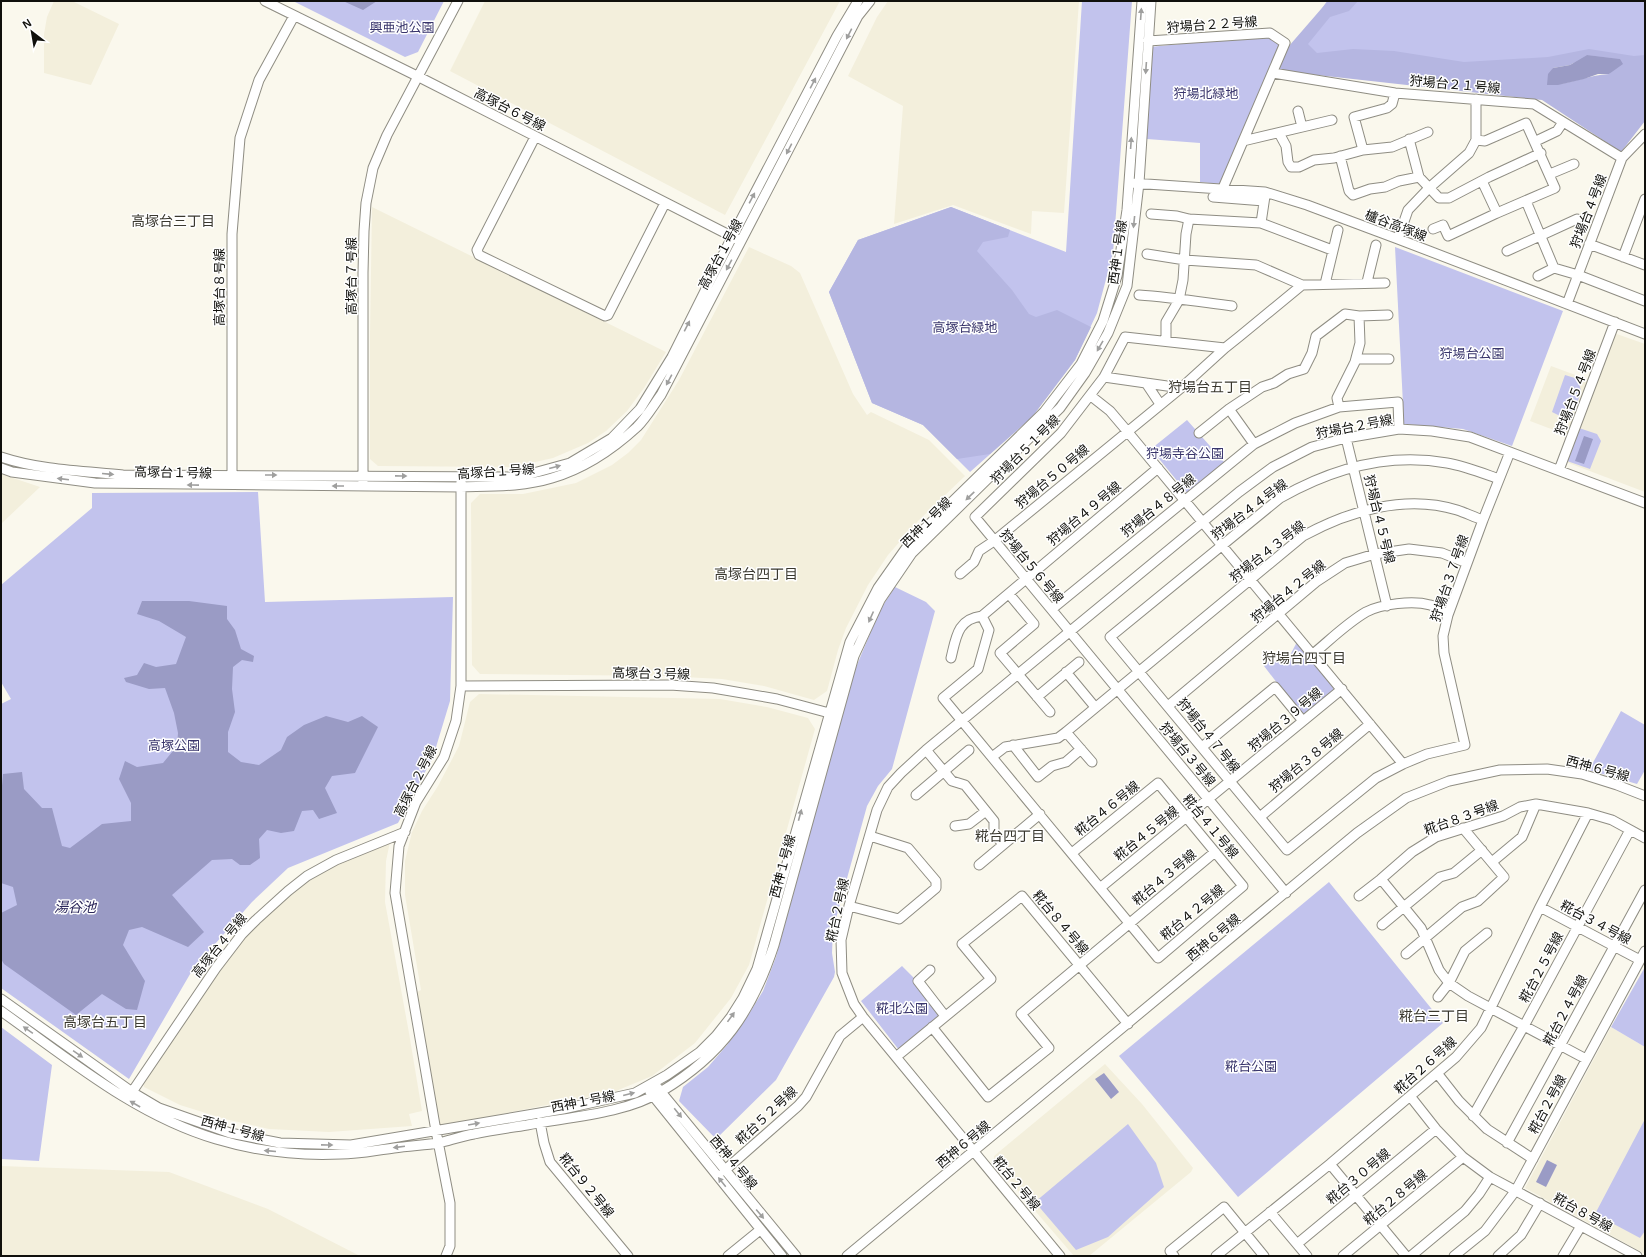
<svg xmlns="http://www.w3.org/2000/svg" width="1646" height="1257" font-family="Arial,'Noto Sans JP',sans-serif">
<rect width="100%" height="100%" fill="#faf8ed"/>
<path fill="#f3efdc" d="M54 1H72L119 24 91 85 44 73V34L47 17Z
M485 1H840L725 215 450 71Z
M888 1H1079L1064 213 1032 211 1031 234 953 205 894 224 903 106 848 76 877 17Z
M372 207 666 352 644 388 627 411 606 431 588 443 553 458 513 467 378 466 370 459V336Z
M749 247 791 266 800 273 853 394 867 415 871 412 929 440 965 476 918 521 888 555 868 585 846 628 838 650 827 691 814 700 764 686 722 679 664 676 480 674 472 665 471 503 480 494H523L576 483 612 465 628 453 641 440 679 380Z
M1614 333 1645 344V492L1566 462Z
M1551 366 1589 380 1567 435 1530 421Z
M1 474 40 487 1 524Z
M479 694 720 699 767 707 808 718 815 729 749 965 731 998 695 1043 652 1076 616 1091 438 1127 417 992 421 990 405 895V861L412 832 422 811 438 786 459 746 470 702Z
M391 837 386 861 385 902 409 1033 422 1111 409 1114 412 1126 329 1132 269 1129 225 1119 180 1105 144 1087 142 1079 222 956 312 871Z
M1611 1027 1645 1047V1254L1525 1188Z
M1105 1064 1142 1104 1193 1168 1191 1172 1089 1256H1074L1018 1191 994 1161V1156Z
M1 1166 169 1172 268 1209 360 1256H1Z"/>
<path fill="#c2c3ed" d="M293 1H444L418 52 405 57Z
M1082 1H1132L1113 253 1097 313 1075 360 1032 417 970 472 923 425 872 403 829 292 858 240 951 207 1066 252Z
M1327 1H1645V61L1527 64 1287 61Z
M1269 35 1282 45 1221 184 1200 182V143L1147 139 1150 47Z
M1395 247 1563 311 1512 446 1463 429 1404 424Z
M1565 375 1578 379 1581 391 1575 410 1560 416 1552 412Z
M1187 420 1225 463 1187 493 1151 449Z
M1579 428 1597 434 1601 441 1590 469 1567 461Z
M258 492 265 602 453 597 450 701 433 757 398 823 288 868 252 902 193 969 129 1079 1 988V704L11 699 1 682V585L92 508V493Z
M895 587 926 602 935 611 892 769 878 786 867 806 833 929 832 953 835 972 834 977 776 1080 716 1139 679 1101 683 1087 708 1067 727 1045 747 1017 763 991 776 957 854 672 880 610Z
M1298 640 1334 684 1333 692 1307 713 1301 714 1264 666 1268 662 1287 661Z
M1621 711 1645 725V770L1637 784 1589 770Z
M1329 882 1443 1023 1238 1197 1119 1056Z
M902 966 917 981 942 1015 899 1050 861 1001Z
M1645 967V1047L1611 1027Z
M1 1027 52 1065 39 1161 1 1159Z
M1645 1119V1231L1640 1238 1595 1214Z
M1128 1124 1156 1163 1164 1187 1108 1237 1076 1250 1035 1202Z"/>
<path fill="#b5b6e1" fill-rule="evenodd" d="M1328 1H1358L1349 11 1330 17 1308 44 1317 53 1353 49 1394 51 1464 62 1548 57 1589 49 1634 56 1645 55V121L1621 152 1542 100 1281 71 1278 68 1289 46ZM1587 55 1620 59 1609 74C1589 75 1570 84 1550 85L1553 68 1570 65Z
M951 207 1010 230 1008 237 983 242 977 251 1012 290 1029 314 1036 317 1057 310 1091 327 1075 360 1032 417 990 454 957 459 923 425 872 403 829 292 858 240Z"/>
<path fill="#9a9bc5" d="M343 1H377L363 10Z
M1587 55 1620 59 1623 64 1609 74H1598L1584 79 1558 85H1547L1548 74 1553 68 1570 65Z
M1584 436 1593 439 1584 464 1575 461Z
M142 601H189L227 606V619L235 630 241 649 254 656 253 662 242 660 233 667 232 689 235 712 228 732V752L241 762 259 765 281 750 287 737 304 725 326 716 348 722 362 716 378 727 355 773 332 776 325 788 337 813 319 819 313 810 302 811 294 831 281 833 267 830 259 839 260 858 250 865H240L232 859 212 860 172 895 204 932 188 947 142 927 129 930 123 945 145 981 137 1010 126 1009 102 994 76 1015 4 964 1 959V913L17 905 13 887 1 883V797L3 774 22 772 24 789 42 808H52L62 846 70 848 102 824 131 821V803L119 779 125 761 137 767 163 763 177 746 178 733 174 713 165 688 149 689 126 682 124 678 137 675 144 663 156 667 176 664 186 637 159 621 137 614Z
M1104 1073 1119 1092 1111 1099 1095 1079Z
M1547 1160 1557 1165 1546 1187 1536 1182Z"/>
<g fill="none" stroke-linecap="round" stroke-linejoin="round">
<defs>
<path id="minor" d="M265 1 419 77 737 239
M1148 41 1270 33 1285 43 1223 188
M1273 73 1395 93 1534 104 1622 158
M1298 111 1302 127
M1279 133 1286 146 1288 162 1291 167H1299L1314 160 1334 158 1363 150 1392 147 1428 132
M535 137 477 250 479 255 605 316 608 315 665 203
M1409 139 1419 177 1439 198H1449L1489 177 1541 153
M1476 140 1485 141 1526 123 1555 188 1497 213 1482 181
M1243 141 1332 120
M1536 141 1557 131 1563 122
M1363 150 1354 117 1387 108 1392 104 1395 93
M1340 156 1349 191 1353 195 1370 189 1385 187 1399 181 1419 177
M1550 174 1574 164
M1132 183 1265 192 1307 205 1398 239 1645 334
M1213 197 1264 201
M1526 201 1554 268 1578 275 1645 301
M1151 214 1177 216 1189 219 1261 223 1332 250
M1261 223 1265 196
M1433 229 1443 225 1448 236 1497 213
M1398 239 1408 210 1429 188 1469 153 1476 140V99
M1589 244 1645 265
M1507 251 1577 219
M1147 254 1185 260 1256 265 1302 285 1385 283
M1623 257 1645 199
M1538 276 1554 268
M1367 282 1376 245
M1325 284 1338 230
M1139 295C1170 297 1201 302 1232 306
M1567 304 1622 158 1645 134
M1166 341V322L1179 300 1183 280 1186 234 1189 219
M1225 348 1125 337 1104 377 1061 433 975 517 1286 893
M1356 359H1389
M1104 377 1181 388
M1146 383 1160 404
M1091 396 1110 411 1127 431 1403 764
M1339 407 1337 398 1355 362 1360 343 1359 316
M1229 409 1254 444
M1199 433 1229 409 1262 387 1274 383 1288 374 1304 369 1312 353 1316 336 1345 314 1359 316 1388 315
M1346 438 1387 606
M1 457C40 470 82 471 123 475L519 477 570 463 612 438 640 409 672 357 732 237 837 36 858 1
M1 468 12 472 95 483 461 487C491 486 523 487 552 478 583 469 613 449 637 427 646 418 653 406 661 395L858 16 870 1
M1559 470 1615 322
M1499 479C1482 473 1465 466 1447 463 1387 452 1331 469 1280 498L1110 637 1287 850 1376 778 1403 764 1427 754 1465 745 1444 653 1443 636 1448 615 1483 520 1510 452
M232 480V234L240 138 259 80 294 16
M363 481V273L364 231 366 203 373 168 387 135 458 1
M960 574 974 562 979 551 994 541 1181 388 1225 348 1240 336 1302 285
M1009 594 1034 624 1000 653 1050 712
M1052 609 1254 444 1295 423 1339 407 1398 402 1399 429
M1313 654C1330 640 1347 623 1366 612 1381 604 1413 600 1430 605 1436 606 1443 612 1448 615
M951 658C956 638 957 619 982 616
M1066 672 1095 707
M461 686 670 685 713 688 777 699 833 714
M1037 697 1079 662
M1168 706 1316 582 1345 563 1375 554 1409 549 1442 553 1467 563
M1066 732 1092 762
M1013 745 1038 777 1052 766 1066 762 1081 749
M1202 747 1275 687 1303 721
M926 750 952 781 965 785 994 821V832L1003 845
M992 757 1005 747 1058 738 1066 732 1303 536C1349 511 1405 494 1457 510 1466 513 1474 517 1483 520
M916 795 969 750
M1260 817 1370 724
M955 826 969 824 986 811
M1072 853 1158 783 1243 886 1158 958 943 698 978 669 989 630 982 616 1158 468
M1492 862 1522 837 1536 804
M979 865 1040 814
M1100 888 1342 689
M1359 896 1381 879
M849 906 899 919 936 888V881L908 848 870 836
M1540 907 1640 960
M1382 925 1440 877 1454 873 1482 850
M1406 954 1462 907 1478 901 1504 877 1463 828
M930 970 918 981 945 1016
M1438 997 1449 983 1465 951 1487 933
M1 999 132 1092 159 1108 230 1133 280 1143 351 1145 563 1109 635 1093 667 1075 700 1052 716 1036 731 1017 743 998 757 969 850 642 878 588 909 544 1044 412 1081 364 1103 321 1117 276 1127 210 1142 1
M1 1011C69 1059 135 1115 216 1139 256 1151 299 1156 341 1154 359 1154 377 1150 394 1148 409 1146 424 1145 439 1143 451 1140 462 1136 474 1134 492 1130 509 1128 527 1125 569 1117 625 1114 662 1091 722 1055 752 1012 774 945L854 656 880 600 912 553 1060 408 1085 373 1108 333 1127 286 1139 183 1151 1
M932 1027 988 1097 1049 1048 1021 1014 1215 852
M896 1057 991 979 962 944 1022 896 1128 1024
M1586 1059 1468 996 1449 983 1439 970 1421 928 1381 879 1412 852 1436 837 1503 816 1520 807 1536 804 1588 813 1612 820 1645 838
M1437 1073 1459 1101 1487 1129 1533 1159
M657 1087 796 1256
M132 1092 216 968 242 934 256 920 288 891 307 876 336 860 405 832
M650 1092 782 1256
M1410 1096 1436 1129 1463 1157 1490 1177 1637 1256
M1473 1116 1524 1026 1630 830
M540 1122 544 1143 550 1162 628 1256
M1507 1143 1645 890
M1330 1164 1406 1256
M724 1171 798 1106 806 1097 840 1036 863 1017
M1270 1212 1307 1256
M1297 1244 1436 1129
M446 1256 450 1246V1203L436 1131 395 893 399 846 416 802 444 757 456 721 461 686V482
M728 1256 760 1230
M847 1256 1357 833 1406 798 1449 781 1500 770 1547 769 1582 774 1617 785 1645 796
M1060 1256 863 1017 854 1004 842 973 841 940 849 906 877 810 888 787 901 773 926 750 1239 492 1273 467 1312 447 1346 438 1399 429 1432 431 1470 437 1645 503
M1174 1256 1170 1251 1224 1207 1264 1256
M1216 1256 1330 1164 1456 1057 1481 1028 1540 907 1588 813
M1343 1256 1463 1157
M1411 1256 1465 1211 1479 1194 1490 1177
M1454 1256 1485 1231 1516 1190 1645 951
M1498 1256 1521 1235 1540 1203
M1563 1256 1581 1226"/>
</defs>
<use href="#minor" stroke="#8f8d83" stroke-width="11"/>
<use href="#minor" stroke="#fff" stroke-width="9"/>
</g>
<defs><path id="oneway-solid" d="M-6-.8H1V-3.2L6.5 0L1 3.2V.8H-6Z"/></defs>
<g fill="#9f9f9e">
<use href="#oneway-solid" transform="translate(1141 14) rotate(-86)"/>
<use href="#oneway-solid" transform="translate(849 34) rotate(117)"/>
<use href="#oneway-solid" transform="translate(1146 68) rotate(94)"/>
<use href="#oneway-solid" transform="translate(813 83) rotate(-62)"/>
<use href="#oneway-solid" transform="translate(1131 143) rotate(-86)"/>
<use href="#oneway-solid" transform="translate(789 149) rotate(117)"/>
<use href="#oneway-solid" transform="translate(752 198) rotate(-62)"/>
<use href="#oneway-solid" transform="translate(1134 222) rotate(96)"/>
<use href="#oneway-solid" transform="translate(729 265) rotate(118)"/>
<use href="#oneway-solid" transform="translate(687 326) rotate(-63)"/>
<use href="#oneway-solid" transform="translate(1100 346) rotate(120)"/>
<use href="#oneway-solid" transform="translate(669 380) rotate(118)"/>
<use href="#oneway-solid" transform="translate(555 467) rotate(-15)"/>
<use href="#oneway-solid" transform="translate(108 474) rotate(5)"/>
<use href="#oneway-solid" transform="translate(271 475)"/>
<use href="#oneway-solid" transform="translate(401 476) rotate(1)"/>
<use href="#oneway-solid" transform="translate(63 479) rotate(-173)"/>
<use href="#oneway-solid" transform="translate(193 485) rotate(-179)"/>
<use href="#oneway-solid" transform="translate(338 486) rotate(-180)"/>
<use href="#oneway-solid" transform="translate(970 496) rotate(136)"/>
<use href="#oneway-solid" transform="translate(871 617) rotate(114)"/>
<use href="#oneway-solid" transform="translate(800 815) rotate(-75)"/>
<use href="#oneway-solid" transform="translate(731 1017) rotate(-54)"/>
<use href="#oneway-solid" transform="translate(28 1030) rotate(-145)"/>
<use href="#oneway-solid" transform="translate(78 1054) rotate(35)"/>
<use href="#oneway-solid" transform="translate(629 1094) rotate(-14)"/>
<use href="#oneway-solid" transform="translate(135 1104) rotate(-150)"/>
<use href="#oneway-solid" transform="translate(678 1113) rotate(51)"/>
<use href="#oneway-solid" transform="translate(474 1124) rotate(-10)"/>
<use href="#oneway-solid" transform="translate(327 1145) rotate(1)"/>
<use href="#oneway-solid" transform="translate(399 1147) rotate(173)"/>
<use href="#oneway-solid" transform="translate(270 1151) rotate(-175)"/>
<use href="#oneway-solid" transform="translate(722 1182) rotate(-129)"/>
<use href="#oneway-solid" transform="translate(760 1214) rotate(50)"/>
</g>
<g text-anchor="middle" stroke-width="3" stroke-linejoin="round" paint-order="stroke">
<g font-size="13" fill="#10100c" stroke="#fff">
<text transform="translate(1212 24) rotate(-4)" y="5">狩場台２２号線</text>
<text transform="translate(1455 84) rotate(5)" y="5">狩場台２１号線</text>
<text transform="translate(510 109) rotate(27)" y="5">高塚台６号線</text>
<text transform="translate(1588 211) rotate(-69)" y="5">狩場台４号線</text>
<text transform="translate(1396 225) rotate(21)" y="5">櫨谷高塚線</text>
<text transform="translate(1117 252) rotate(-82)" y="5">西神１号線</text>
<text transform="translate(720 254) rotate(-62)" y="5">高塚台１号線</text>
<text transform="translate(351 276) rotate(-90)" y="5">高塚台７号線</text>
<text transform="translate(219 287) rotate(-90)" y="5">高塚台８号線</text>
<text transform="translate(1575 392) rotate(-69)" y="5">狩場台５４号線</text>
<text transform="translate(1354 426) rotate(-11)" y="5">狩場台２号線</text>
<text transform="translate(1025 449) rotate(-45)" y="5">狩場台５１号線</text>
<text transform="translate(496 471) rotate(-4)" y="5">高塚台１号線</text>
<text transform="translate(173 472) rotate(1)" y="5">高塚台１号線</text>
<text transform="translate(1052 476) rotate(-40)" y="5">狩場台５０号線</text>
<text transform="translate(1158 505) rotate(-39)" y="5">狩場台４８号線</text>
<text transform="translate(1249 509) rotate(-37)" y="5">狩場台４４号線</text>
<text transform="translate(1084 513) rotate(-40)" y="5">狩場台４９号線</text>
<text transform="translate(1380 519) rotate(76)" y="5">狩場台４５号線</text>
<text transform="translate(926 522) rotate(-45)" y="5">西神１号線</text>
<text transform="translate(1267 551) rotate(-38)" y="5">狩場台４３号線</text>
<text transform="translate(1032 566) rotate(50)" y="5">狩場台５６号線</text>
<text transform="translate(1449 578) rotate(-71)" y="5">狩場台３７号線</text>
<text transform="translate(1288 591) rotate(-39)" y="5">狩場台４２号線</text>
<text transform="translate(651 673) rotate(1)" y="5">高塚台３号線</text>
<text transform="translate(1285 719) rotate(-40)" y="5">狩場台３９号線</text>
<text transform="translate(1209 735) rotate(51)" y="5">狩場台４７号線</text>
<text transform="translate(1188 754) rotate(50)" y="5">狩場台３号線</text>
<text transform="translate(1306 760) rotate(-40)" y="5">狩場台３８号線</text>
<text transform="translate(1598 768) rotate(15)" y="5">西神６号線</text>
<text transform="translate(415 781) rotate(-63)" y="5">高塚台２号線</text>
<text transform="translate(1107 808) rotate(-39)" y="5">糀台４６号線</text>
<text transform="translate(1461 817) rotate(-20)" y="5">糀台８３号線</text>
<text transform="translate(1211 826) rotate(50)" y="5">糀台４１号線</text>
<text transform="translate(1146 833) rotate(-39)" y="5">糀台４５号線</text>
<text transform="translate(782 866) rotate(-75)" y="5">西神１号線</text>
<text transform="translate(1164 877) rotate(-40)" y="5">糀台４３号線</text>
<text transform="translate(837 910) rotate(-78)" y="5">糀台２号線</text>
<text transform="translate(1192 912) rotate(-40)" y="5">糀台４２号線</text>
<text transform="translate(1061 922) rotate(50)" y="5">糀台８４号線</text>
<text transform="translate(1596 922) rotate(28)" y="5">糀台３４号線</text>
<text transform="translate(1213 937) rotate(-40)" y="5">西神６号線</text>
<text transform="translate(219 945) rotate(-51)" y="5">高塚台４号線</text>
<text transform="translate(1541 967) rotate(-62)" y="5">糀台２５号線</text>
<text transform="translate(1565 1010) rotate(-62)" y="5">糀台２４号線</text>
<text transform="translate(1425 1065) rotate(-42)" y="5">糀台２６号線</text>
<text transform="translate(583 1101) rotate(-11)" y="5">西神１号線</text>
<text transform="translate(1547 1104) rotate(-62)" y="5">糀台２号線</text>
<text transform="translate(766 1115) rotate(-43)" y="5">糀台５２号線</text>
<text transform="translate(233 1128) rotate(15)" y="5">西神１号線</text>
<text transform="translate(963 1144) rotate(-40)" y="5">西神６号線</text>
<text transform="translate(734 1162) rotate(50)" y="5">西神４号線</text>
<text transform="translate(1358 1176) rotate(-40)" y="5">糀台３０号線</text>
<text transform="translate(1017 1183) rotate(50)" y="5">糀台２号線</text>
<text transform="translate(587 1185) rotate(51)" y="5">糀台９２号線</text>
<text transform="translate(1395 1197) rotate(-40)" y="5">糀台２８号線</text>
<text transform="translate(1583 1212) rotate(29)" y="5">糀台８号線</text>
</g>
<g font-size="13" fill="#39356c" stroke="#fff">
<text x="402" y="32">興亜池公園</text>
<text x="1206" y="98">狩場北緑地</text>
<text x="965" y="332">高塚台緑地</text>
<text x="1472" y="358">狩場台公園</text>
<text x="1185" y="458">狩場寺谷公園</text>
<text x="174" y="750">高塚公園</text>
<text x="902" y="1013">糀北公園</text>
<text x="1251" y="1071">糀台公園</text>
</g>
<g font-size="14" fill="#3a382f" stroke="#fff">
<text x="173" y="226">高塚台三丁目</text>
<text x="1210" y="392">狩場台五丁目</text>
<text x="756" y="579">高塚台四丁目</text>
<text x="1304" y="663">狩場台四丁目</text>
<text x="1010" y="841">糀台四丁目</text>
<text x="1434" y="1021">糀台三丁目</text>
<text x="105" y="1027">高塚台五丁目</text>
</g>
<g font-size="14" font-style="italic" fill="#2b265a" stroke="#fff">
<text x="75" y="912">湯谷池</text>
</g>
</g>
<rect width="1646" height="1257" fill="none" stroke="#10100c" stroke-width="4"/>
<g transform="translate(32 32) rotate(329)" stroke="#ffffff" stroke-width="3" paint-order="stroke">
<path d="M0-3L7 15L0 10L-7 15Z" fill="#10100c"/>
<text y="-6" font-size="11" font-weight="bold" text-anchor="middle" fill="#10100c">N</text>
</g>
</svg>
